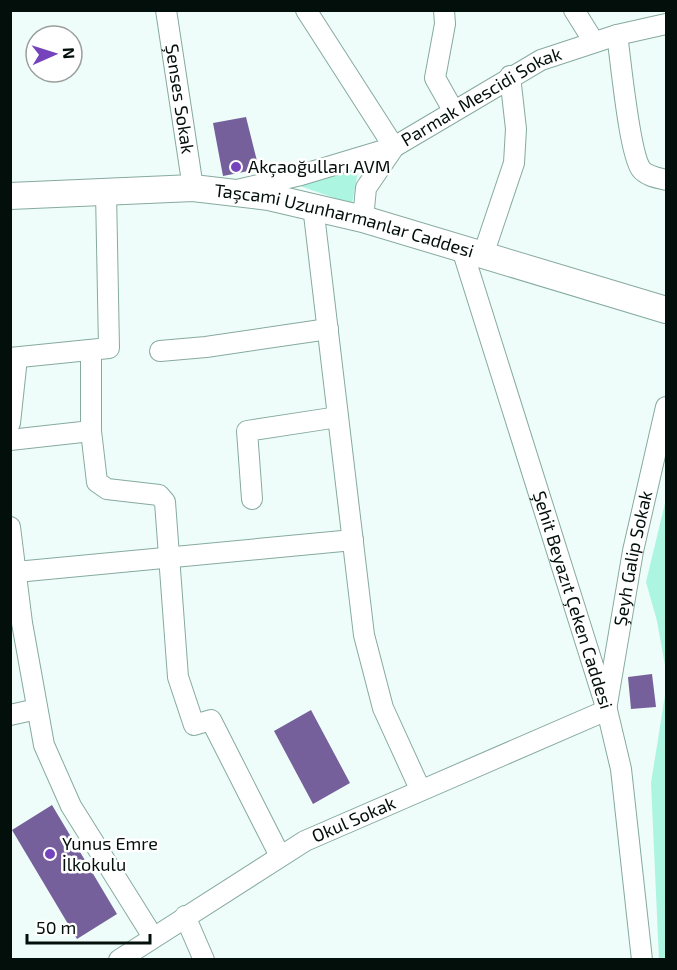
<svg xmlns="http://www.w3.org/2000/svg" width="677" height="970" font-family="'Exo 2',sans-serif">
<rect width="100%" height="100%" fill="#eefdf9"/>
<path fill="#acf5e1" d="M359 166 352 204 294 184Z
M666 499V671L657 621 646 582Z
M666 689V959L659 960 651 783Z"/>
<path fill="#75609c" d="M246 117 259 169 223 176 213 123Z
M652 674 656 707 631 709 628 677Z
M311 710 350 783 313 804 274 731Z
M52 805 117 914 77 939 12 830Z"/>
<g fill="none" stroke-linecap="round" stroke-linejoin="round">
<defs>
<g id="minor">
<path id="s1" d="M166 10 193 188"/>
<path d="M306 10 394 147 366 188 363 219"/>
<path d="M444 10 445 24 435 78 453 110"/>
<path d="M574 10 594 42"/>
<path d="M617 35C621 61 629 152 641 169 646 176 659 178 666 180"/>
<path id="s2" d="M237 190 301 175 394 147 541 60 617 35 666 24"/>
<path d="M313 206 364 635 383 708 420 789"/>
<path id="s3" d="M462 249 607 710 621 769 642 960"/>
<path d="M483 255 514 163 516 129 510 76"/>
<path d="M160 351 206 347 328 329"/>
<path d="M10 358 109 348 106 192"/>
<path d="M10 423 17 358"/>
<path d="M91 431 97 482 107 489 159 495 165 502 178 677 194 725 211 720 280 856"/>
<path d="M10 440 91 431V350"/>
<path d="M252 499 247 431 338 417"/>
<path d="M10 527 22 623 44 745 71 806 153 937"/>
<path d="M16 572 353 540"/>
<path id="s4" d="M607 704 633 551 666 407"/>
<path d="M10 715 37 709"/>
<path d="M185 916 204 960"/>
<path id="s5" d="M119 960 305 841 607 710"/>
</g>
<g id="major">
<path id="s6" d="M10 196 193 188 269 197 363 219 666 310"/>
</g>
</defs>
<use href="#minor" stroke="#86aa9f" stroke-width="22"/>
<use href="#major" stroke="#86aa9f" stroke-width="28"/>
<use href="#minor" stroke="#fff" stroke-width="20"/>
<use href="#major" stroke="#fff" stroke-width="26"/>
</g>
<g fill="#7543bb" stroke="#fff" stroke-width="2">
<circle cx="236" cy="167" r="6"/>
<circle cx="50" cy="854" r="6"/>
</g>
<g text-anchor="middle" stroke-width="5" stroke-linejoin="round" paint-order="stroke">
<g font-size="18" fill="#030f0b" stroke="#fff">
<text dy="6" stroke="none"><textPath href="#s2" startOffset="264">Parmak Mescidi Sokak</textPath></text>
<text dy="6" stroke="none"><textPath href="#s1" startOffset="90">Şenses Sokak</textPath></text>
<text dy="6" stroke="none"><textPath href="#s6" startOffset="338">Taşcami Uzunharmanlar Caddesi</textPath></text>
<text dy="6" stroke="none"><textPath href="#s4" startOffset="148">Şeyh Galip Sokak</textPath></text>
<text dy="6" stroke="none"><textPath href="#s3" startOffset="368">Şehit Beyazıt Çeken Caddesi</textPath></text>
<text dy="6" stroke="none"><textPath href="#s5" startOffset="274">Okul Sokak</textPath></text>
</g>
<g font-size="18" fill="#030f0b" stroke="#fff" text-anchor="start">
<text x="248" y="173">Akçaoğulları AVM</text>
<text x="62" y="850">Yunus Emre<tspan x="62" dy="21">İlkokulu</tspan></text>
</g>
</g>
<rect width="677" height="970" fill="none" stroke="#030f0b" stroke-width="24"/>
<g transform="translate(54 54) rotate(87)"><circle r="28" fill="#ffffff" stroke="#9a9f9d" stroke-width="1.5"/>
<path d="M0-4.5L10 22L0 15L-10 22Z" fill="#7543bb"/>
<text y="-9" font-size="16" font-weight="bold" text-anchor="middle" fill="#030f0b">N</text>
</g>
<path d="M27 934v9h123v-9" fill="none" stroke="#030f0b" stroke-width="3"/>
<text x="36" y="934" font-size="18" fill="#030f0b" stroke="#ffffff" stroke-width="4.5" paint-order="stroke">50 m</text>
</svg>
